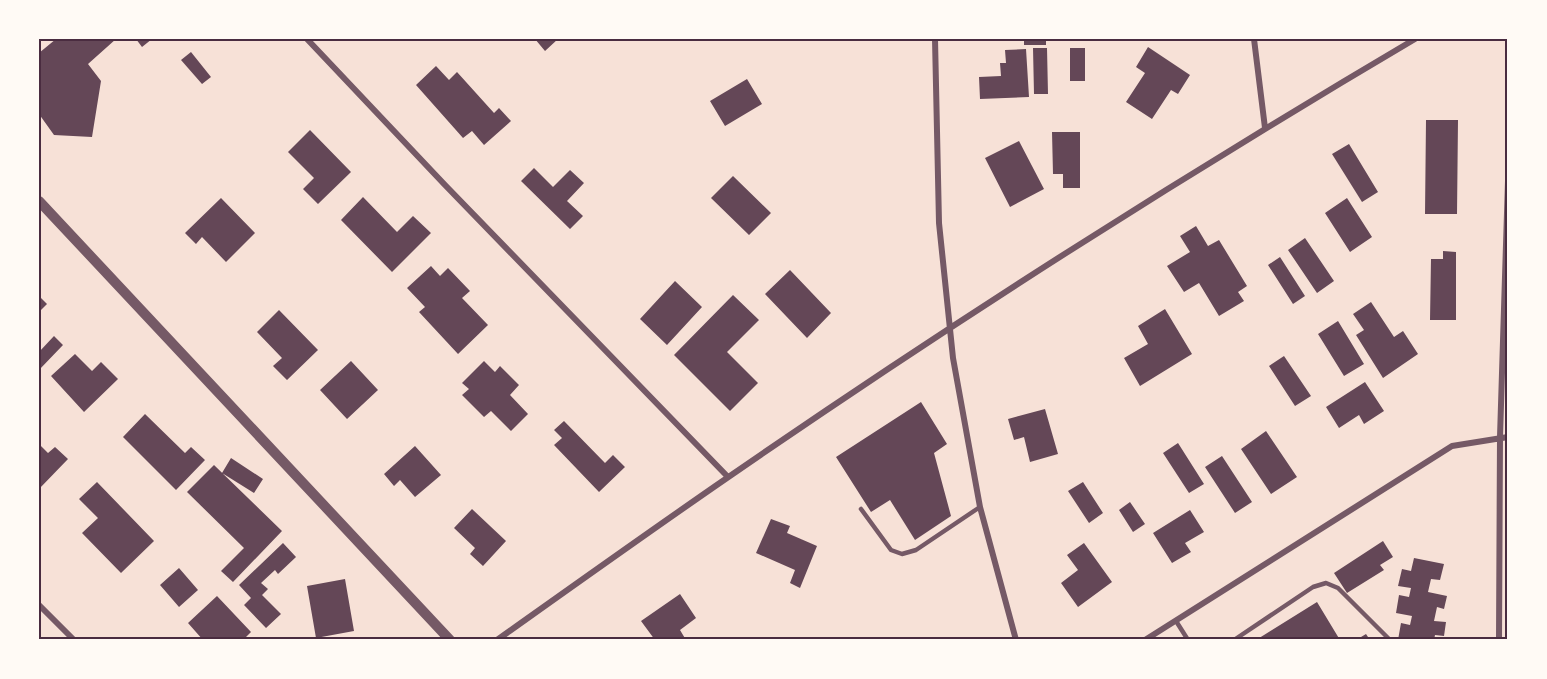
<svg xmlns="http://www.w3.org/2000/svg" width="1547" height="679" font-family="'DejaVu Sans',sans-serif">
<rect width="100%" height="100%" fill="#f7e1d7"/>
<path fill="#644757" d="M56 39H116L88 64 101 81 92 137 54 135 39 114V53Z
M136 39H152L142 47Z
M535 39H558L545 51Z
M1024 39H1046V45H1024Z
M1148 47 1190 75 1178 94 1171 90 1152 119 1126 102 1145 73 1136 67Z
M1033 48H1047L1048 94H1034Z
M1070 48H1085V81H1070Z
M1026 49 1029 97 980 99 979 77 1001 76 1000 63H1006L1005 50Z
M191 52 211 77 202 84 181 60Z
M436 66 449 80 457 72 494 113 499 108 511 121 484 145 472 131 463 138 416 85Z
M747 79 762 104 725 126 710 101Z
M1426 120H1458L1457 214H1425Z
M310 130 351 172 318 204 303 189 314 178 288 152Z
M1052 132H1080V188H1063V174H1053Z
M1019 141 1044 189 1010 207 985 158Z
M1349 144 1378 192 1362 202 1332 154Z
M534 168 553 187 570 170 584 183 567 201 583 216 570 229 521 181Z
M733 176 771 213 749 235 711 198Z
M363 197 397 232 413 216 431 233 392 272 341 220Z
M221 198 255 233 226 262 202 237 196 244 185 233Z
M1347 198 1372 237 1350 252 1325 213Z
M1196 226 1208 246 1219 240 1247 286 1238 292 1244 301 1219 316 1199 283 1184 292 1167 266 1190 252 1180 236Z
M1305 238 1334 281 1317 293 1288 250Z
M1443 251 1456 252V320H1430L1431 259H1443Z
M1280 257 1305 296 1293 304 1268 265Z
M431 266 440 276 448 268 470 291 462 298 488 325 458 354 419 312 425 307 407 288Z
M790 270 831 313 807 338 765 294Z
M675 281 702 307 667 345 640 319Z
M733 295 759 320 727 352 758 383 730 411 674 355Z
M39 296 47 304 39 312Z
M1371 302 1394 337 1403 331 1418 354 1383 378 1356 335 1364 330 1353 314Z
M1165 309 1192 354 1140 386 1124 358 1148 344 1138 326Z
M279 310 318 350 287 380 273 366 282 358 257 332Z
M1338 321 1364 364 1344 376 1318 334Z
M54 336 63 345 39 370V352Z
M75 354 92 371 101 362 118 379 84 412 51 376Z
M1284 356 1311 396 1295 406 1269 366Z
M351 361 378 390 347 419 320 390Z
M484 361 495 372 500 366 519 385 510 395 528 414 511 431 491 411 484 417 462 395 469 389 462 383Z
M1365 382 1384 411 1364 424 1359 415 1339 428 1326 407Z
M921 402 947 444 934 453 951 516 915 540 890 500 871 512 836 457Z
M1045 409 1058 454 1030 462 1024 437 1014 440 1008 419Z
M145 414 185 453 191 447 205 460 176 490 123 437Z
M564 421 605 463 613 455 625 467 599 492 554 445 562 438 554 430Z
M1266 431 1297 477 1271 494 1241 449Z
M1178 443 1204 484 1189 493 1163 453Z
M39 444 48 453 55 447 68 459 39 489Z
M415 446 441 475 415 497 400 480 394 486 384 474Z
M1222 456 1252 502 1235 513 1205 467Z
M231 458 263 479 254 493 222 473Z
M214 465 282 531 233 582 221 571 244 548 187 492Z
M97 482 154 541 121 573 82 533 98 518 79 499Z
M1083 482 1103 513 1089 523 1068 491Z
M1130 502 1145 524 1133 532 1119 510Z
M472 509 506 541 483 566 470 554 475 548 454 528Z
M1190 510 1204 532 1185 543 1191 552 1172 563 1153 533Z
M771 519 790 526 787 533 817 546 800 588 790 583 795 570 756 553Z
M1383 541 1393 557 1380 565 1384 570 1347 593 1334 573Z
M283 543 296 557 278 574 275 570 261 583 268 589 262 595 281 614 266 628 244 605 251 598 239 585Z
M1084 543 1112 582 1078 607 1061 583 1078 570 1067 555Z
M1414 558 1444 564 1440 580 1431 579 1428 592 1447 596 1444 609 1437 607 1434 621 1446 622 1444 636 1435 635 1434 640H1398L1401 623 1410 625 1412 616 1396 613 1399 595 1409 597 1411 588 1398 586 1402 569 1411 571Z
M179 568 198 590 179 607 160 585Z
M345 579 354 631 316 638 307 586Z
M680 594 696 618 680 630 686 640H655L641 621Z
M217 596 251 632 243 640H203L188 623Z
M1317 602 1340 640H1256Z
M1366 634 1370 640H1356Z"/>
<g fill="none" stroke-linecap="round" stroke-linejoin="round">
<path stroke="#755966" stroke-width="4.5" d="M861 509 891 550 902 554 916 550 980 507
M1176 621 1188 640
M1234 640 1313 587 1326 583 1338 588 1390 640"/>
<path stroke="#755966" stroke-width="6" d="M307 39 445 185 728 477
M935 39 939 223 953 358 980 507 1016 640
M1254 39 1265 128
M39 605 74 640
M497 640C573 586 650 531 727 478 950 324 1181 177 1415 39
M1145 640 1452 446 1508 437
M1499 640 1500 437 1508 181"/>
<path stroke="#755966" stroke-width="10" d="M39 201 450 640"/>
</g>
<rect width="1547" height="679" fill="none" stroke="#fffaf5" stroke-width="81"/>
<rect x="40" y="40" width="1466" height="598" fill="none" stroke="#4a2c40" stroke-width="2"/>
</svg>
